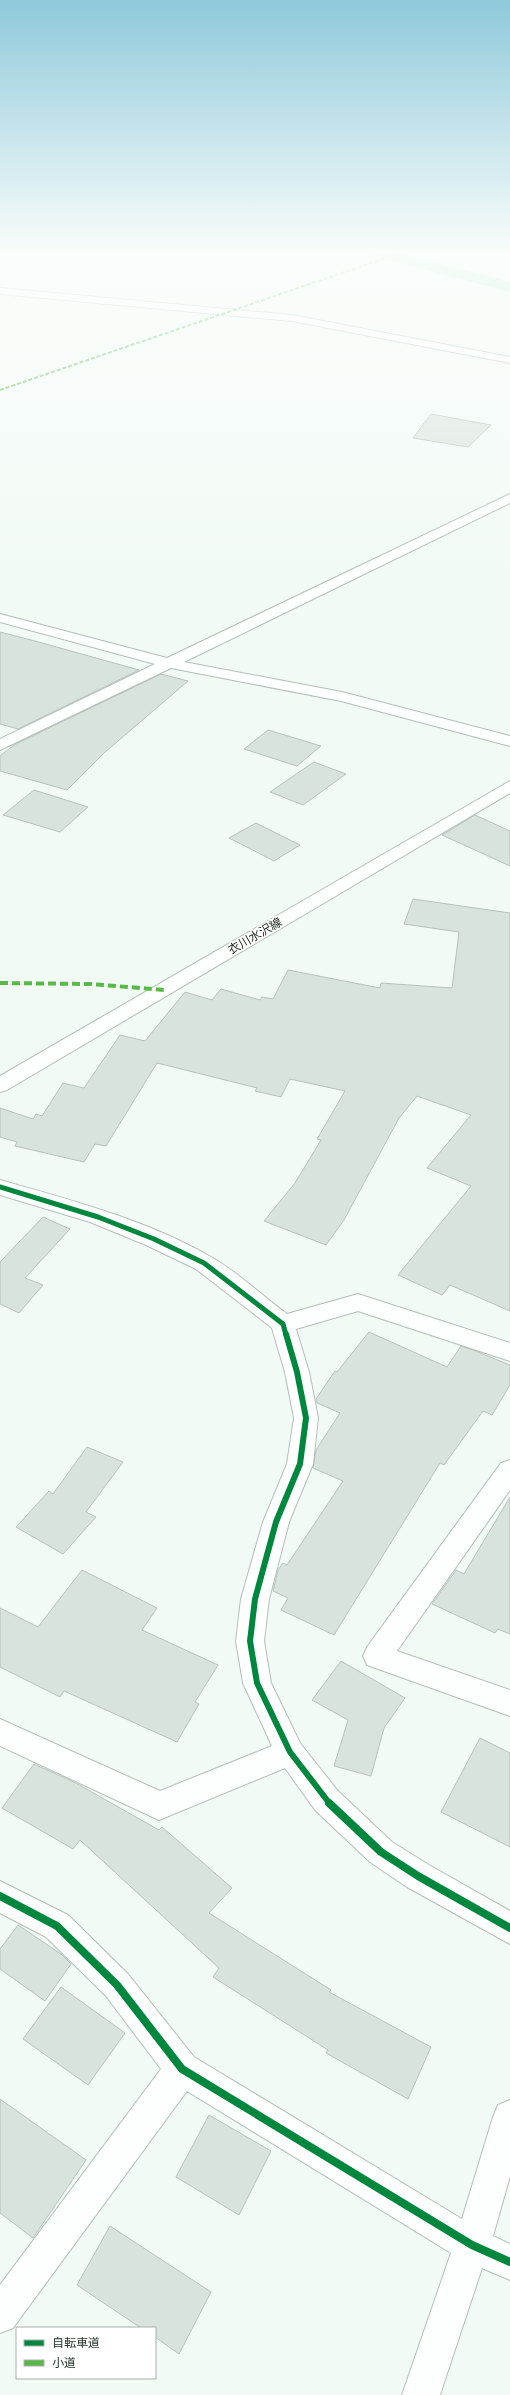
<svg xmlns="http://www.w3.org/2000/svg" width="510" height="2395" font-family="Cabin,'Noto Sans JP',sans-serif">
<rect width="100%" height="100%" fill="#f2faf6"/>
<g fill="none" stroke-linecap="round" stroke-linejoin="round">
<path fill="#a8e8c5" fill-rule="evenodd" d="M356 249H381L510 282V292L358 252Z"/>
</g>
<path fill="#d9e3de" stroke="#b8c2bc" d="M431 414 491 425 468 447 413 438Z
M0 632 35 641 139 670 18 729 0 724Z
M161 674 188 681 104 753 67 790 0 771V756L14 745Z
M268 730 321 746 297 766 244 749Z
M314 762 346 774 303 805 270 792Z
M34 790 88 807 60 832 3 815Z
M475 815 510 831V866L442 835Z
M256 823 300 845 274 861 229 838Z
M413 899 510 913V1311L450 1285 442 1295 398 1275 471 1186 427 1168 471 1115 417 1096 399 1118 344 1220 326 1245 264 1221 295 1183 321 1140 317 1139 345 1091 290 1079 281 1097 255 1091 257 1088 157 1063 106 1146 95 1144 84 1162 15 1146 17 1142 0 1137V1108L33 1119 36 1114 42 1116 63 1083 84 1088 120 1035 145 1041 185 992 212 1000 221 989 260 1000 262 997 273 999 288 970 380 988 381 983 452 988 459 932 404 924Z
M43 1217 70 1229 25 1278 43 1285 19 1313 0 1304V1262Z
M369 1332 447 1367 461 1346 473 1350 510 1365V1385L492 1415 483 1411 444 1465 440 1463 334 1635 281 1610 288 1598 273 1591 278 1570 283 1563 287 1565 343 1481 313 1468 316 1450 340 1413 317 1403 316 1399 335 1371 337 1372Z
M87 1447 123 1462 86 1512 96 1517 63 1554 16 1527 49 1491 53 1494Z
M510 1497V1634L498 1629 495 1633 432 1604 456 1570 464 1574Z
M82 1570 157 1608 142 1630 218 1665 195 1702 199 1704 177 1742 64 1691 60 1697 0 1667V1608L38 1627Z
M341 1661 405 1698 384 1728 371 1776 334 1766 348 1720 312 1700Z
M480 1738 510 1753V1847L441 1812Z
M34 1764 74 1782 159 1830 162 1827 232 1888 209 1913 331 1990 329 1992 431 2047 408 2099 326 2053 328 2050 213 1977 219 1968 80 1840 73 1849 2 1808Z
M18 1925 61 1954 71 1964 45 2001 0 1969V1949Z
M61 1987 125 2033 88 2085 23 2039Z
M0 2099 86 2160 33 2238 0 2213Z
M209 2115 271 2151 239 2215 176 2177Z
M110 2226 211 2292 179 2354 155 2337V2328H141L77 2285Z"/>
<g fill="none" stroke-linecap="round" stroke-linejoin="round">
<defs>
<path id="minor" d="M0 288 292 315 510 357V363L292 321 0 294Z
M510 494V503L184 662 342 692 510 736V746L341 701 171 668 0 750V739L155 664 0 622V614L167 658Z
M0 1180C71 1200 147 1220 211 1257 238 1272 262 1296 287 1314L358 1294 510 1343V1361L358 1311 296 1329 309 1372 318 1418 313 1464 289 1522 269 1599 264 1641 271 1683 300 1743 337 1790 392 1842 429 1865 510 1911V1944L407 1887 370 1862 315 1810 285 1768 159 1820 0 1746V1719L160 1791 272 1746 243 1683 236 1641 241 1599 263 1522 287 1464 294 1418 285 1372 272 1328 196 1269 146 1245 90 1222 0 1195Z
M510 1460V1490L397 1651 510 1690V1716L367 1665 363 1656 367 1647 501 1463Z
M0 1881 68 1915 128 1974 194 2057 462 2219 493 2117 498 2105 510 2100V2176L493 2236 510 2244V2280L482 2268 440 2395H402L451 2253 187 2091 13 2328 0 2333V2285L161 2069 106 1996 46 1937 0 1913Z"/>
<path id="major" d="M510 781V793L7 1090 0 1092V1076Z"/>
</defs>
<use href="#minor" stroke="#b4beb8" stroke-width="2"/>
<use href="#major" stroke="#b4beb8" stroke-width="2"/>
<use href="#minor" fill="#fdfefe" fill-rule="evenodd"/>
<use href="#major" fill="#fdfefe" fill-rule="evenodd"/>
<path stroke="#58b947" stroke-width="2" stroke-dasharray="4 2" stroke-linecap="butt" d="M0 390 412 249"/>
<path stroke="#58b947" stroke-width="4" stroke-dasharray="8 4" stroke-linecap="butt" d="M0 983 91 984 164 990"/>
<defs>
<path id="cycleway-far2" d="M0 1187 98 1217 154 1239 204 1263 283 1324 286 1335"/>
<path id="cycleway-far1" d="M286 1334 297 1372 306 1418 300 1464 276 1522 255 1599 250 1641 257 1683 290 1752 330 1804"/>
<path id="cycleway" d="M329 1803 381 1852 418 1876 510 1928
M0 1896 57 1926 117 1985 182 2069 472 2245 510 2262"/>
</defs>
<use href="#cycleway-far2" stroke="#fff" stroke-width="8"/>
<use href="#cycleway-far1" stroke="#fff" stroke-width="8"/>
<use href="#cycleway" stroke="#fff" stroke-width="10"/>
<use href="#cycleway-far2" stroke="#00873e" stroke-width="5"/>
<use href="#cycleway-far1" stroke="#00873e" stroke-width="6"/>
<use href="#cycleway" stroke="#00873e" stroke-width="8"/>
</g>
<linearGradient id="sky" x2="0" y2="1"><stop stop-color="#8ec9da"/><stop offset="0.43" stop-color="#f9fdfb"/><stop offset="1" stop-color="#f9fdfb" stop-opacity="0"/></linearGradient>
<rect width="510" height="584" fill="url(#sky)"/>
<g text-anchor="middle" stroke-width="3" stroke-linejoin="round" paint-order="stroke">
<g font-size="12" fill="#27352d" stroke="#fff">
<text transform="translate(255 936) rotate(-30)" y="4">衣川水沢線</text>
</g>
</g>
<rect x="16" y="2327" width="140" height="52" fill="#ffffff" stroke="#a9aeab"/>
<rect x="24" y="2340" width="20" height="6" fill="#00873e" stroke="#a9aeab"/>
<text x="52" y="2347" font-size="12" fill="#27352d">自転車道</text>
<rect x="24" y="2360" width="20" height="6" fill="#58b947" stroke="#a9aeab"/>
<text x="52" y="2367" font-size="12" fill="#27352d">小道</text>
</svg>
